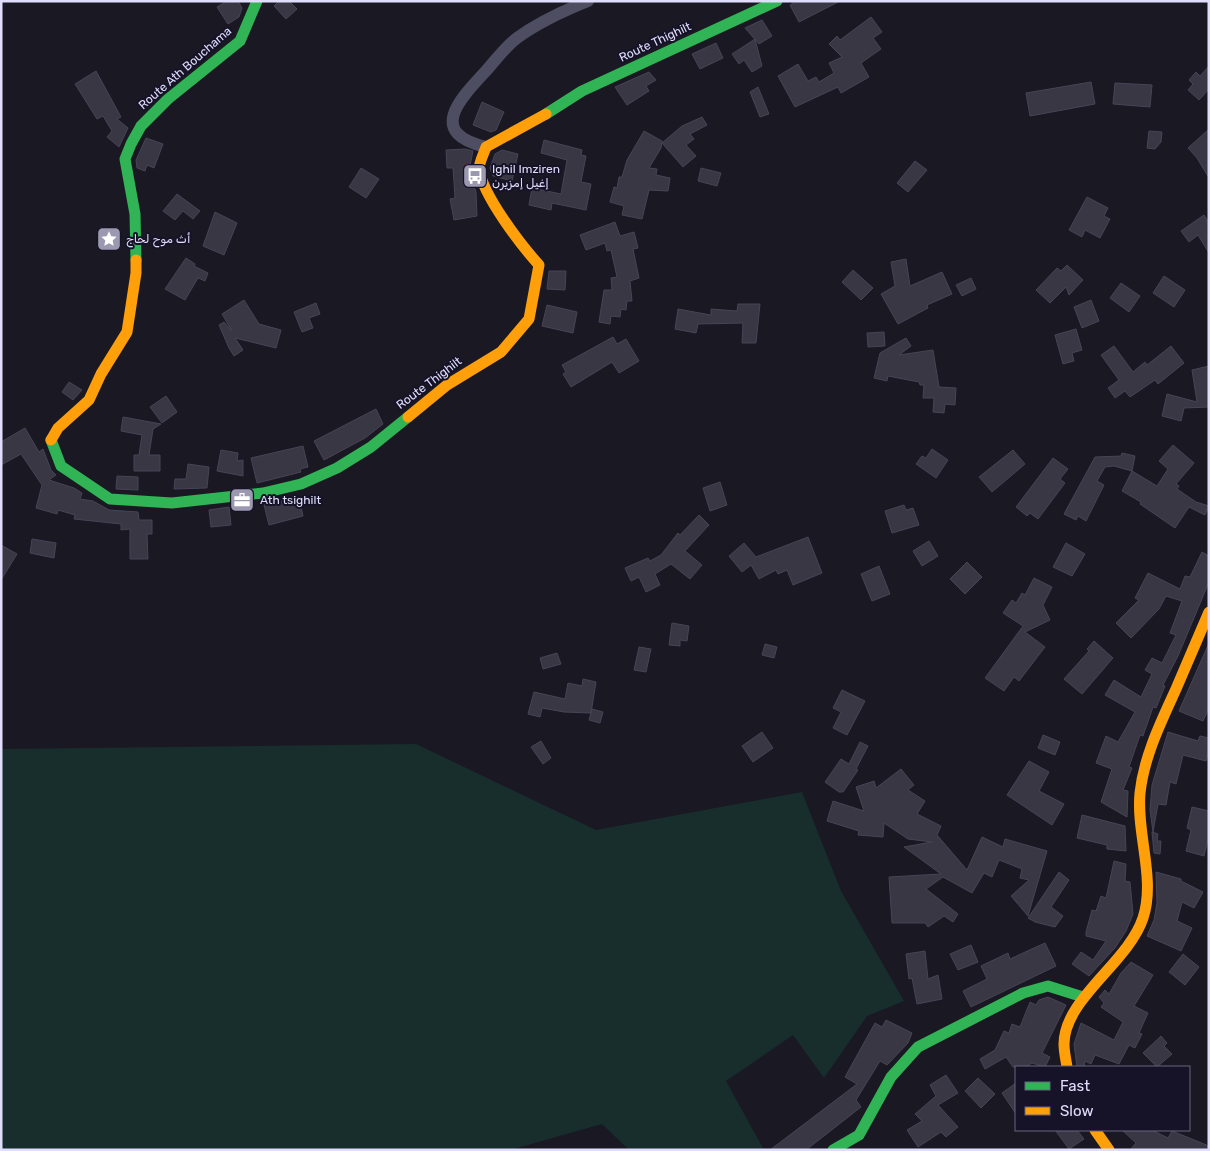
<svg xmlns="http://www.w3.org/2000/svg" width="1210" height="1151" font-family="Rubik,'Noto Naskh Arabic',sans-serif">
<rect width="100%" height="100%" fill="#1a1823"/>
<path fill="#172e2d" d="M416 744 596 830 802 792 841 891 904 1001 867 1016 824 1078 793 1035 726 1081 764 1150H629L602 1124 510 1150H1V749Z"/>
<path fill="#393744" stroke="#474456" d="M227 1H238L242 8 239 17 228 24 217 7Z
M279 1H289L297 9 286 19 274 6Z
M797 1H840L799 22 790 5Z
M871 17 882 32 873 38 881 49 861 63 869 77 841 93 838 87 795 107 778 76 798 64 808 81 816 77 819 82 834 73 829 63 842 57 829 44 837 36 840 40Z
M762 20 772 36 759 44 745 28Z
M755 39 762 66 752 72 744 60 739 64 732 54Z
M716 43 723 58 700 69 692 54Z
M1209 66V89L1199 100 1188 90 1193 84 1189 80 1196 72 1200 76Z
M96 71 121 117 117 119 128 128 119 147 107 137 112 131 103 116 97 119 75 84Z
M649 72 656 80 646 86 649 91 627 105 615 87Z
M1091 82 1095 104 1030 116 1026 93Z
M1115 83 1152 85 1150 107 1113 104Z
M758 87 769 114 760 117 750 92Z
M482 102 504 112 496 130 491 132 473 125Z
M702 117 707 125 690 134 694 139 686 145 696 156 683 167 662 143 682 126Z
M1209 129V178L1197 158 1188 148Z
M644 131 662 141 661 148 649 168 657 169 656 175 670 178 668 191 649 190 642 219 622 215 624 206 610 202 614 187 617 188 619 177H622L627 160Z
M1149 131 1162 132 1161 142 1155 149 1147 148Z
M146 138 163 144 154 168 147 165 145 171 137 168 136 160Z
M544 140 582 150 581 155 586 156 581 182 591 184 586 210 552 203 551 210 529 205 532 188 561 194 567 160 541 153Z
M465 149 473 151 469 171 476 192 477 216 454 220 450 199 455 198 453 168H447L446 150Z
M502 150 518 154 512 181 493 176 490 168 495 154Z
M915 161 927 170 908 192 897 183Z
M361 168 379 179 366 198 349 187Z
M701 168 721 173 717 186 698 181Z
M177 194 200 211 193 219 183 211 175 220 163 211Z
M1087 197 1108 208 1104 216 1110 219 1100 238 1085 230 1082 237 1069 230Z
M215 212 237 223 224 255 203 246Z
M1204 215 1209 223V253L1198 235 1189 242 1181 231Z
M615 222 620 236 634 232 638 248 633 249 639 278 630 281 632 301H627L626 310 621 309 620 317 611 316 610 324 599 322 604 290H612L611 278 617 277 611 250 607 251 605 243 586 250 580 235Z
M186 258 195 264 194 266 208 273 205 281 198 278 185 300 165 289Z
M906 259 910 286 942 272 952 294 927 305 928 308 898 324 881 294 895 286 891 262Z
M1067 265 1083 280 1069 295 1066 287 1050 303 1036 290 1057 268 1061 271Z
M853 270 873 288 861 300 842 282Z
M549 271H566L565 290 547 289Z
M1164 276 1185 290 1174 307 1153 293Z
M971 278 976 289 962 296 956 285Z
M1121 283 1140 296 1129 312 1110 298Z
M244 300 259 324 281 330 276 348 235 338 243 350 234 356 229 348 219 325 224 322 232 331 222 314Z
M1091 300 1099 321 1082 328 1074 307Z
M316 303 320 314 309 318 313 328 302 332 294 312Z
M738 304H760L756 343H742L743 323 698 324 696 333 675 329 678 309 711 315V309L737 311Z
M547 305 577 312 573 333 542 326Z
M1076 329 1082 350 1072 353 1074 361 1063 364 1055 335Z
M884 332 885 346 868 347 867 333Z
M613 337 617 344 626 339 639 361 619 373 612 362 571 387 563 374 566 372 562 365Z
M906 338 911 346 899 355 933 350 939 387 956 388 955 405 945 404 944 413 933 412 934 398H923L924 385H920L919 382 888 376 887 381 874 378 880 353Z
M1114 346 1133 372 1145 362 1147 365 1171 346 1184 363 1158 384 1155 380 1130 397 1125 391 1115 398 1108 388 1119 380 1101 355Z
M1209 366V407L1184 408 1181 421 1162 416 1167 394 1197 402 1192 370Z
M69 382 82 390 73 400 62 392Z
M166 396 177 412 162 423 150 407Z
M376 409 383 424 365 438 324 460 314 441Z
M123 417 161 424 153 429 149 455H160V471H134V455H139L142 435 121 431Z
M25 428 39 452 43 449 51 470 56 475 49 480 74 488 82 493 80 499 93 501 109 510 138 512 139 520H152V534H147L148 559H130V529L121 530V524L74 519 75 515 58 510 57 514 36 508 42 485 21 454 1 465V442Z
M1173 445 1194 463 1176 484 1179 486 1177 489 1196 502 1209 506 1205 515 1189 507 1175 528 1140 504 1141 502 1122 491 1132 471 1157 486 1168 469 1159 461Z
M303 446 308 467 300 469 301 472 257 483 251 458Z
M932 449 948 460 936 478 916 464 922 456 926 458Z
M221 450 238 453 237 461 243 460V476L217 471Z
M1013 450 1025 464 992 492 979 477Z
M1122 453 1135 456 1132 471 1114 466 1105 467 1097 481 1104 485 1086 521 1078 516 1076 520 1064 514 1095 457 1121 456Z
M1053 458 1068 469 1060 479 1065 483 1038 519 1030 513 1027 516 1016 507Z
M188 464 209 467 207 488 174 489 175 479H186Z
M117 476 138 477V490L116 489Z
M720 482 727 505 710 511 703 488Z
M299 497 303 516 269 525 264 505Z
M904 505 906 510 913 508 919 525 892 533 885 511Z
M229 507 231 525 211 527 209 510Z
M699 515 709 525 685 551 702 565 690 579 671 564 655 574 660 585 646 592 639 577 631 581 625 568 648 558 650 561 661 555 678 533 680 535Z
M808 537 822 573 793 585 787 570 778 574 776 570 759 579 751 565 742 572 729 556 744 543 756 557Z
M32 539 56 543 54 558 30 553Z
M929 541 938 556 922 566 913 551Z
M1066 543 1085 554 1072 576 1053 567Z
M1 545 17 554 1 580Z
M1202 552 1209 556V582L1178 656 1163 685 1165 686 1156 708 1153 707 1143 736 1140 735 1129 767 1132 768 1123 790 1128 791 1127 817 1101 802 1112 769 1096 763 1106 736 1118 742 1135 712 1105 695 1114 680 1141 697 1152 674 1145 670 1152 658 1162 663 1176 635 1170 633 1182 601 1166 596 1159 609 1131 638 1116 623 1139 600 1135 598 1148 573 1180 589 1185 576 1190 577Z
M967 562 982 577 965 594 950 579Z
M879 566 890 594 872 601 861 574Z
M1034 578 1052 587 1043 605 1050 620 1025 632 1045 647 1019 681 1014 677 1004 691 985 678 1023 626 1003 613 1012 600 1016 603 1022 593 1025 595Z
M672 623 689 626 687 641 680 640V646L669 645Z
M1094 641 1113 658 1082 694 1064 679 1089 651 1087 649Z
M1209 643V708L1203 721 1179 711Z
M765 644 777 647 774 658 762 655Z
M639 647 651 649 646 672 634 670Z
M557 653 561 664 543 669 540 658Z
M583 679 596 682 591 713 592 709 603 712 600 723 589 720 591 713 564 712 542 708 540 717 528 714 534 692 565 699 568 683 582 686Z
M842 690 865 701 847 735 833 728 841 712 833 708Z
M762 732 773 748 753 762 742 746Z
M1168 732 1198 741 1200 736 1209 738V751L1206 761 1183 755 1176 784 1170 782 1166 805 1158 804 1153 832 1150 810 1152 785Z
M1043 735 1060 742 1055 755 1038 748Z
M541 741 551 758 543 764 531 747Z
M860 742 868 746 856 769 858 770 843 792H839L825 782 841 759 849 764Z
M1029 761 1049 772 1039 791 1064 804 1052 825 1007 795Z
M901 769 914 785 908 790 925 801 917 814 941 826 937 835 967 870 982 837 1003 847 1005 839 1047 851 1028 916 1011 896 1029 880 1020 878 1022 869 999 860 992 877 984 873 972 893 943 877 926 889 958 914 953 922 944 916 928 927 925 923H892L889 877 941 874 904 847 932 842 908 839 884 823 883 837 858 835 859 831 827 821 833 801 864 811 856 787 874 781 876 788Z
M1192 807 1209 811V835L1204 856 1186 851 1191 830 1187 828Z
M1082 815 1125 826 1126 851 1107 849V845L1077 838Z
M1152 832 1158 834 1157 841H1161L1160 854 1154 853Z
M1114 861 1126 864 1125 881 1130 882 1133 914 1126 931 1115 948 1089 976 1072 964 1081 952 1093 960 1106 941 1086 936V932L1092 910 1096 911 1101 896 1106 898Z
M1059 872 1069 880 1051 907 1063 916 1055 927 1035 922 1028 918Z
M1156 872 1181 879V881L1203 892 1194 908 1182 902 1177 921 1192 928 1181 951 1147 936 1154 920 1157 903Z
M1045 943 1056 966 971 1007 963 991 987 979 981 966 1008 953 1010 959Z
M971 945 978 962 958 970 950 954Z
M925 951 928 979 938 975 942 999 917 1004 912 978 909 979 906 954Z
M1183 954 1199 967 1185 985 1169 972Z
M1131 962 1153 975 1134 1006 1148 1013 1139 1033 1142 1034 1135 1048 1129 1045 1119 1064 1095 1055 1091 1064 1085 1061 1084 1067H1077L1074 1044 1081 1023 1114 1040 1123 1022 1101 1007 1104 1003 1099 997 1105 990 1109 994 1121 973Z
M1048 997 1066 1005 1042 1053 1050 1057 1045 1067 1032 1063 1026 1067H1013L1006 1057 985 1069 980 1059 995 1050 1004 1031 1009 1033 1012 1024 1020 1027 1030 1002 1036 1005 1039 1000Z
M886 1020 912 1033 908 1043 887 1065 880 1061 856 1100 861 1107 806 1150H770L857 1084 845 1077 875 1023 882 1027Z
M1161 1036 1167 1043 1164 1046 1172 1054 1157 1067 1143 1053Z
M946 1075 958 1093 938 1105 958 1127 946 1137 941 1132 918 1147 907 1130 922 1121 915 1114 936 1096 930 1085Z
M978 1078 995 1094 981 1108 965 1091Z
M1016 1083V1114L1002 1093Z
M1055 1130H1077L1084 1139 1069 1149Z
M1122 1130H1152L1168 1138 1172 1131 1209 1146V1150H1130L1136 1143Z"/>
<g fill="none" stroke-linecap="round" stroke-linejoin="round">
<path stroke="#4e4e63" stroke-width="12" d="M486 147C427 133 459 100 485 72 495 61 505 47 517 38 539 22 563 11 588 1"/>
<path stroke="#30b455" stroke-width="11" d="M546 114 582 91 777 1
M136 260 135 214 125 159 131 144 141 126 168 99 240 41 257 1
M51 440 61 466 110 499 172 503 263 493 301 484 337 468 371 447 408 417
M833 1150 859 1135 891 1077 918 1047 1023 993 1048 986 1083 997"/>
<path stroke="#ff9f0a" stroke-width="11" d="M408 417 447 385 501 352 529 319 539 265C521 245 483 196 479 169 479 163 484 153 486 147L546 114
M51 440 58 428 89 400 101 374 127 332 136 273V260
M1067 1067C1066 1060 1064 1052 1064 1044 1064 999 1128 963 1143 918 1156 879 1136 833 1140 793 1144 756 1161 722 1176 689 1187 663 1198 638 1209 612
M1095 1130 1109 1150"/>
</g>
<defs>
<symbol id="bus-square" viewBox="-11 -11 22 22"><rect x="-9" y="-9" width="18" height="18" rx="4" fill="#9b99b0" stroke="#161328"/><path d="M-5-6H5V4H4V6H2V4H-2V6H-4V4H-5ZM-3.5-4V0h7V-4ZM-3.5 1.2v1.5H-2V1.2ZM2 1.2v1.5H3.5V1.2Z" fill="#fff"/></symbol>
<symbol id="sight-square" viewBox="-11 -11 22 22"><rect x="-9" y="-9" width="18" height="18" rx="4" fill="#9b99b0" stroke="#161328"/><path d="M0-6L1.8-2.2L6-1.7L2.9 1.2L3.7 5.4L0 3.3L-3.7 5.4L-2.9 1.2L-6-1.7L-1.8-2.2Z" fill="#fff"/></symbol>
<symbol id="office-square" viewBox="-11 -11 22 22"><rect x="-9" y="-9" width="18" height="18" rx="4" fill="#9b99b0" stroke="#161328"/><path d="M-6-3h4V-5.5h4V-3h4V5H-6ZM-1-4.5V-3h2v-1.5ZM-6 0V1H6V0Z" fill="#fff"/></symbol>
</defs>
<g fill-rule="evenodd">
<use href="#bus-square" x="461" y="162" width="28" height="28"/>
<use href="#sight-square" x="95" y="225" width="28" height="28"/>
<use href="#office-square" x="228" y="486" width="28" height="28"/>
</g>
<g text-anchor="middle" stroke-width="4" stroke-linejoin="round" paint-order="stroke">
<g font-size="12" fill="#e0defc" stroke="#161328">
<text transform="translate(655 42) rotate(-25)" y="4">Route Thighilt</text>
<text transform="translate(185 68) rotate(-41)" y="4">Route Ath Bouchama</text>
<text transform="translate(429 383) rotate(-37)" y="4">Route Thighilt</text>
</g>
<g font-size="12" fill="#e0defc" stroke="#161328" text-anchor="start">
<text x="492" y="173">Ighil Imziren<tspan x="492" dy="14">إغيل إمزيرن</tspan></text>
<text x="126" y="243">أث موح لحاج</text>
<text x="260" y="504">Ath tsighilt</text>
</g>
</g>
<rect width="1210" height="1151" fill="none" stroke="#e0defc" stroke-width="5"/>
<rect x="1015" y="1066" width="175" height="65" fill="#161328" stroke="#67647d"/>
<rect x="1025" y="1082" width="25" height="8" fill="#30b455" stroke="#67647d"/>
<text x="1060" y="1091" font-size="15" fill="#e0defc">Fast</text>
<rect x="1025" y="1107" width="25" height="8" fill="#ff9f0a" stroke="#67647d"/>
<text x="1060" y="1116" font-size="15" fill="#e0defc">Slow</text>
</svg>
